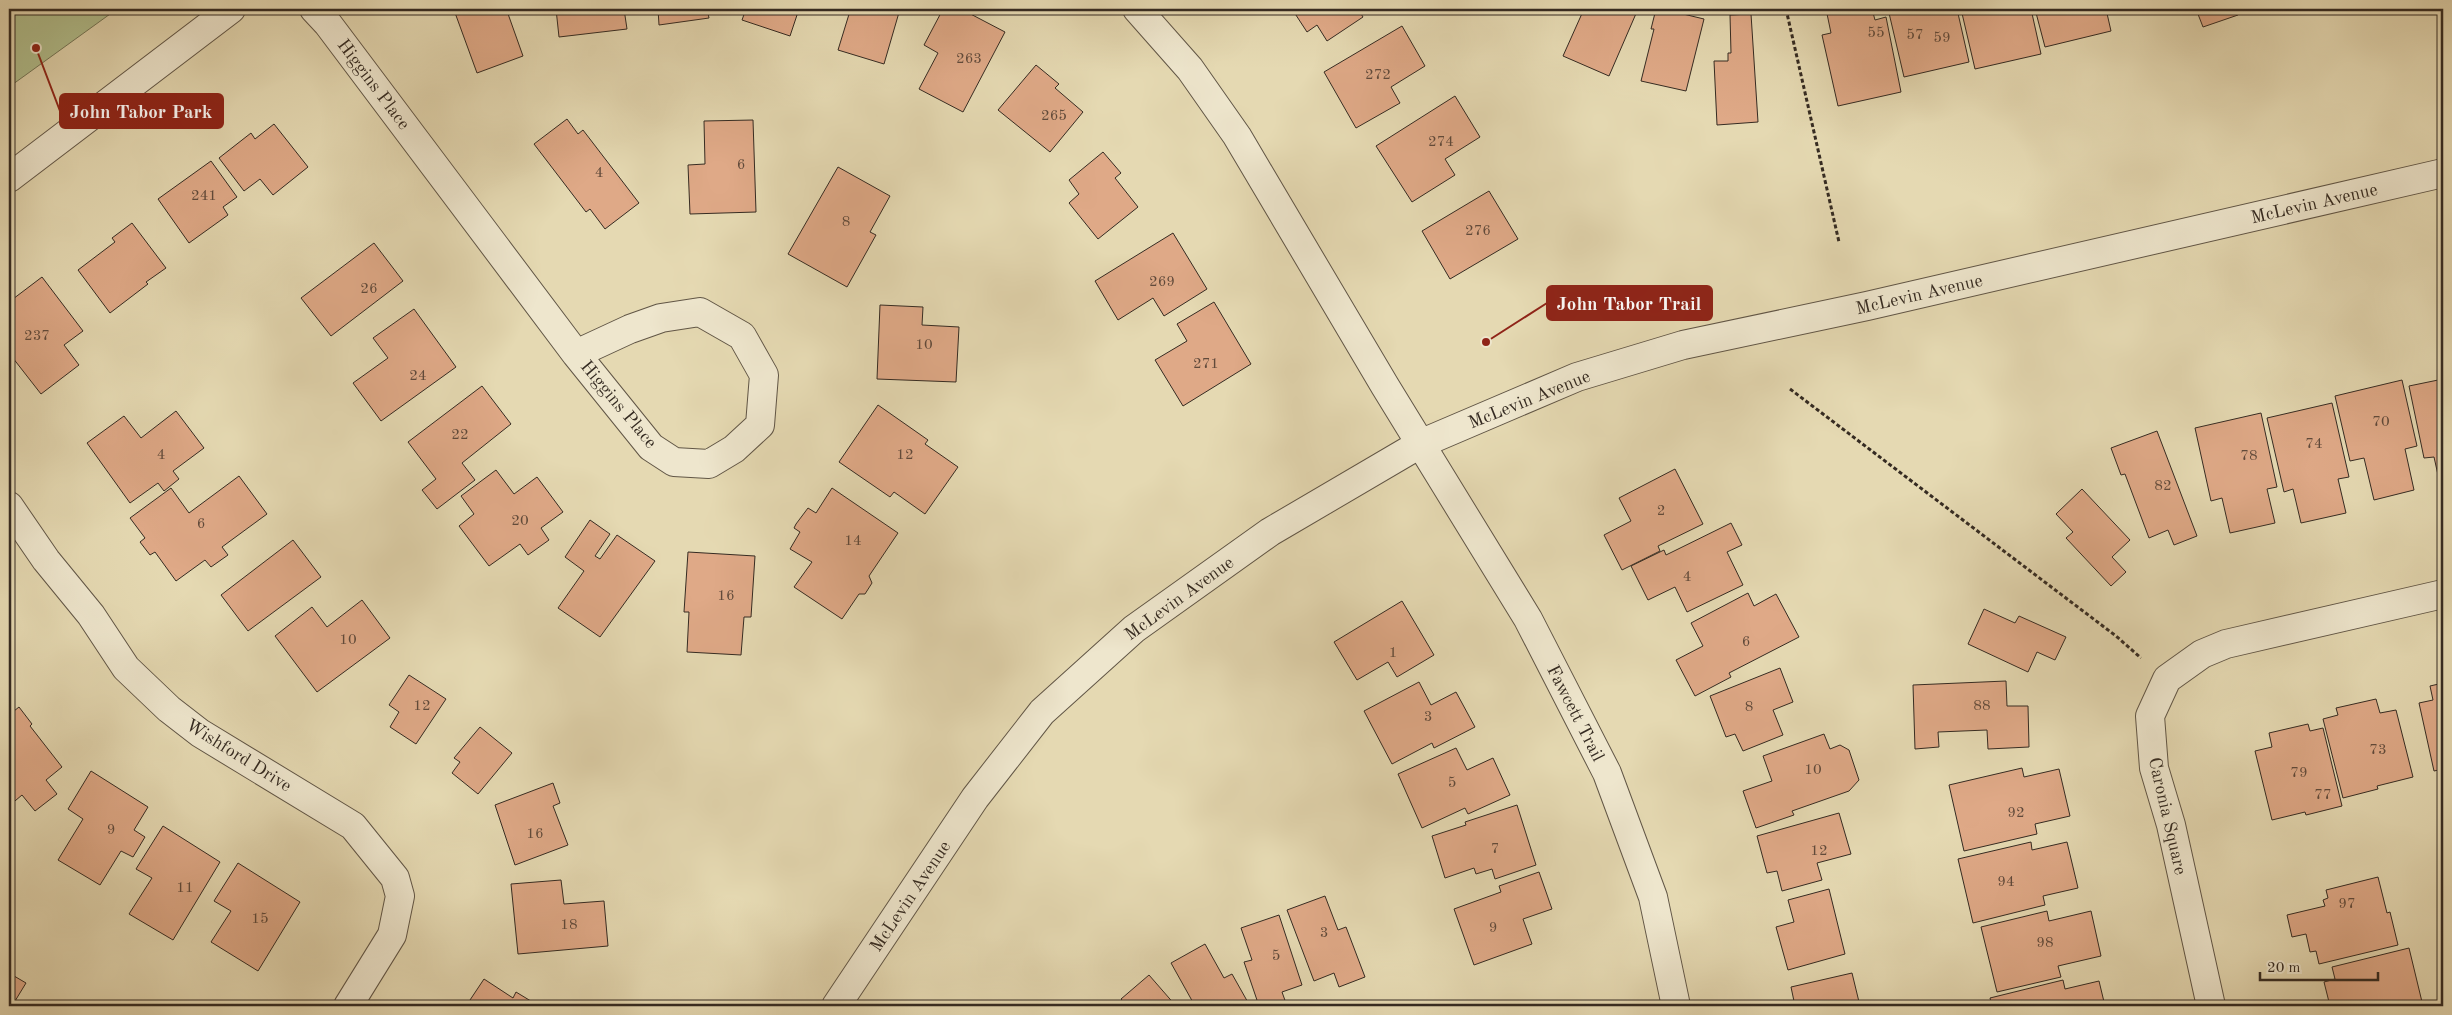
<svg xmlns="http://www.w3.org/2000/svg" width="2452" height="1015" font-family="'Old Standard TT',serif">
<rect width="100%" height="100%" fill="#e5d9b2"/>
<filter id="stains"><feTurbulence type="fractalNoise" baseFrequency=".004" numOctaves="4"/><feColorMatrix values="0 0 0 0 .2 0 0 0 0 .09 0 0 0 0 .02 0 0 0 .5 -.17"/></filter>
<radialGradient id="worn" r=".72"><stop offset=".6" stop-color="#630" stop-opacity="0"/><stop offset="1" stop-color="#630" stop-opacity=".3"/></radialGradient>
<path fill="#b2c08e" stroke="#747658" d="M9 9H117L9 87Z"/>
<path fill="#dfa987" stroke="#352b22" d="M514 9 507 11 523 56 477 73 454 10Z
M556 9H624L627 29 559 37Z
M658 9H707L709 18 659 25Z
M746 9H799L790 36 742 20Z
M844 9H900L884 64 838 50 850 11Z
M943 9H961L1005 32 963 112 919 89 938 53 924 45Z
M1292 9H1358L1363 17 1327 41 1317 25 1307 32Z
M1584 9H1638L1609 76 1563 56Z
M1656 9H1680L1679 13 1704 19 1686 91 1641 81 1654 29H1651Z
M1826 9H1872L1875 20 1886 17 1901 92 1838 106 1822 35 1831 33Z
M1900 9H1957L1969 62 1904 77 1889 13Z
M1961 9H2031L2041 54 1975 69Z
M2035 9H2106L2111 31 2045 47Z
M2129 9H2154L2130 14Z
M2196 9H2235L2238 15 2203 27Z
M1751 14 1758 122 1717 125 1714 61H1728V53H1731L1730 15Z
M1402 26 1425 66 1391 87 1400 103 1356 128 1324 72Z
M1036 65 1059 84 1055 88 1083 112 1050 152 998 110Z
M1455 96 1480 137 1445 159 1455 175 1412 202 1376 146Z
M567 119 578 134 583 130 639 203 605 229 590 209 586 212 534 144Z
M753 120 756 212 690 214 688 165 705 164 704 121Z
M274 124 308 167 273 195 260 179 244 191 219 158 251 133 255 139Z
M1103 152 1121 173 1115 178 1138 207 1098 239 1069 203 1079 194 1069 180Z
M211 161 237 197 223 207 228 215 189 243 158 199Z
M838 167 890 196 870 232 876 235 847 287 788 254Z
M1489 191 1518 239 1450 279 1422 231Z
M132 223 166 268 146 282 148 284 110 313 78 270 115 242 112 238Z
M1173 233 1207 289 1164 316 1153 298 1118 320 1095 281Z
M374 243 403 281 331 336 301 298Z
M42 277 83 331 64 345 79 365 41 394 9 353V302Z
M1214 302 1251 364 1183 406 1155 360 1187 341 1177 324Z
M880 305 923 307 922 325 959 327 956 382 877 379Z
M414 309 456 367 381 421 353 383 388 358 373 338Z
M2443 379V492L2442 493 2434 457 2424 458 2409 386Z
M2402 380 2417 446 2405 449 2414 490 2374 500 2364 458 2350 461 2335 396Z
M482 386 511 424 462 463 475 480 437 509 422 490 436 479 408 442Z
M2332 403 2349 477 2338 479 2346 513 2301 523 2293 489 2284 492 2267 418Z
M878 405 928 440 925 444 958 467 925 514 894 492 890 497 839 462Z
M176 411 204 448 173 471 179 479 164 491 158 483 130 503 87 443 124 416 141 438Z
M2261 413 2277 487 2267 489 2275 523 2230 533 2222 498 2211 501 2195 428Z
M2157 431 2197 536 2174 545 2168 530 2149 538 2125 474 2121 475 2111 448Z
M1675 469 1703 524 1658 546 1660 551 1622 570 1604 535 1631 521 1619 498Z
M496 470 514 494 537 477 563 512 541 528 549 540 528 555 520 544 489 566 459 526 474 514 461 496Z
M239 476 267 514 222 547 228 555 211 567 205 560 176 581 155 552 150 555 140 542 145 538 130 518 171 488 189 513Z
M832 488 898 533 869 576 872 583 865 594H859L842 619 794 587 812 562 790 549 800 532 794 528 796 524 808 508 816 513Z
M2082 489 2130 540 2112 557 2126 572 2111 586 2066 538 2073 532 2056 514Z
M590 520 610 534 595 556 600 559 617 535 655 561 600 637 558 608 584 571 565 557Z
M1731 523 1742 545 1727 552 1743 585 1687 612 1675 587 1648 600 1631 566 1664 550 1666 555Z
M293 540 321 577 248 631 221 595Z
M688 552 755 556 751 617H744L741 655 687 652 689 612H684Z
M1748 593 1754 606 1776 594 1799 637 1729 673 1731 677 1695 696 1676 660 1703 646 1691 623Z
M362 600 390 638 317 692 275 636 312 607 327 627Z
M1402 601 1434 655 1397 677 1388 662 1357 680 1334 642Z
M1984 609 2015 623 2019 616 2066 637 2055 660 2037 652 2028 672 1968 644Z
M1780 668 1793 702 1773 710 1783 735 1743 751 1735 734 1726 737 1710 696Z
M409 675 446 699 416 744 390 727 399 712 389 705Z
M2006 681 2007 706H2028L2029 747 1988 749 1987 730 1938 732 1939 747 1915 749 1913 685Z
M1419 682 1431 705 1456 692 1475 727 1434 748 1432 743 1392 764 1364 711Z
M2443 683V769L2434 771 2419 703 2433 700 2430 686Z
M2376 699 2380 713 2396 710 2413 777 2377 786 2378 789 2343 798 2323 719 2338 715 2336 708Z
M19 707 32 724 30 726 62 767 46 780 57 794 35 811 22 795 9 806V715Z
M2308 724 2310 731 2323 728 2342 806 2306 815 2305 812 2272 820 2255 751 2272 747 2269 733Z
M480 727 512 753 478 794 452 773 460 762 454 758Z
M1824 734 1830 749 1840 745 1849 750 1859 780 1849 791 1792 811 1794 815 1756 828 1743 791 1772 781 1763 756Z
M1456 748 1467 770 1493 758 1510 795 1468 814 1465 808 1422 828 1398 774Z
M2022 768 2024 777 2059 769 2070 816 2035 824 2037 834 1964 851 1949 785Z
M91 771 148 807 134 830 145 837 133 857 121 851 100 885 58 860 83 819 68 809Z
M553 783 560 803 553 806 568 845 515 865 495 805Z
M1517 805 1536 865 1495 879 1492 869 1476 874 1474 868 1445 878 1432 836 1466 825 1465 822Z
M1839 813 1851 854 1817 863 1822 880 1782 891 1777 871 1767 873 1757 836Z
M163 826 220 862 173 940 129 914 152 878 136 869Z
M2031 842 2032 850 2067 842 2078 888 2043 896 2045 905 1973 923 1958 859Z
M238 863 300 902 258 971 211 942 231 911 214 901Z
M1539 872 1552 909 1523 919 1532 944 1474 965 1454 909 1501 892 1499 886Z
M2378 877 2387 913 2390 912 2398 945 2319 964 2316 951 2310 952 2306 934 2292 937 2287 915 2325 906 2323 900 2328 898 2326 890Z
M561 880 564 904 604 901 608 946 518 954 511 884Z
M1829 889 1845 954 1788 970 1776 927 1794 922 1788 900Z
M1325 896 1338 930 1346 927 1365 977 1339 987 1334 973 1314 981 1287 910Z
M2047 911 2049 921 2091 911 2101 956 2058 966 2061 977 1997 992 1981 927Z
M1279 915 1302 985 1282 992 1287 1006H1259L1244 962 1252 960 1241 928Z
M1205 944 1224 978 1232 974 1250 1006H1195L1171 963Z
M2409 948 2423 1006H2330L2324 982 2335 979 2332 967Z
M9 973 26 983 12 1006H9Z
M1852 973 1860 1006H1795L1791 987Z
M1149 975 1176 1006H1127L1121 999Z
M484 979 513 998 516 992 539 1006H466Z
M2063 980 2065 989 2099 981 2105 1006H1992L1990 998Z"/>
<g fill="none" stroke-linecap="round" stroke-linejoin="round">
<defs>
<path id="minor" d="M314 9 328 24 576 354 651 447 674 462 709 464 734 449 760 425 764 375 742 336 700 312 661 318 630 329 576 354
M1137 9 1190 69 1237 136 1385 386 1528 619 1607 773 1653 897 1676 1006
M9 178 231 9
M9 506 46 560 91 615 126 668 169 709 200 733 353 826 395 878 400 896 392 935 348 1006
M836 1006 975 798 1042 712 1134 629 1270 532 1420 444 1577 377 1683 345 1867 306 2443 173
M2211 1006 2171 825 2154 768 2150 716 2167 679 2202 654 2226 644 2443 594"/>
</defs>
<use href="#minor" stroke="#615646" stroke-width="30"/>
<path stroke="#352b22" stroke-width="3" stroke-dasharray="4 2.5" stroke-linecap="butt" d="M1786 9 1839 242
M1790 389 2116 636 2141 658"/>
<use href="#minor" stroke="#eee6cd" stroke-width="28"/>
</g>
<g text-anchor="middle" stroke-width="4" stroke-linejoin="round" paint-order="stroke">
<g font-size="15" fill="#604a3b">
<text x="1876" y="37">55</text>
<text x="1915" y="39">57</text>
<text x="1942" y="42">59</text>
<text x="969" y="63">263</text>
<text x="1378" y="79">272</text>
<text x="1054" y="120">265</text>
<text x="1441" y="146">274</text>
<text x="741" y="169">6</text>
<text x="599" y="177">4</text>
<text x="204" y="200">241</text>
<text x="846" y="226">8</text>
<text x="1478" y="235">276</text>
<text x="1162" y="286">269</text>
<text x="369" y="293">26</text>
<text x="37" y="340">237</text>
<text x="924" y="349">10</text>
<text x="1206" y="368">271</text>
<text x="418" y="380">24</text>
<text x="2381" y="426">70</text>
<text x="460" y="439">22</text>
<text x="2314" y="448">74</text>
<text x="161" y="459">4</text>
<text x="905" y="459">12</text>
<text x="2249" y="460">78</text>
<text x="2163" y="490">82</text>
<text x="1661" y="515">2</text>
<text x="520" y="525">20</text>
<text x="201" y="528">6</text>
<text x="853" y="545">14</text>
<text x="1687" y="581">4</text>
<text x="726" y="600">16</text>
<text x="348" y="644">10</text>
<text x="1746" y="646">6</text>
<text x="1393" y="657">1</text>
<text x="422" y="710">12</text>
<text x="1982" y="710">88</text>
<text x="1749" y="711">8</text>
<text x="1428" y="721">3</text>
<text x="2378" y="754">73</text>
<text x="1813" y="774">10</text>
<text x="2299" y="777">79</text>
<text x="1452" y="787">5</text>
<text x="2323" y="799">77</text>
<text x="2016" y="817">92</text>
<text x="111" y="834">9</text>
<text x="535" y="838">16</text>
<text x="1495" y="853">7</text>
<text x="1819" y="855">12</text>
<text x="2006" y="886">94</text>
<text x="185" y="892">11</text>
<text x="2347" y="908">97</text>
<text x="260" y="923">15</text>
<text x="569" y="929">18</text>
<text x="1493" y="932">9</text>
<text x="1324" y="937">3</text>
<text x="2045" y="947">98</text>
<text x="1276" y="960">5</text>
</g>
<g font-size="18" fill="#352b22" stroke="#eee6cd">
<text transform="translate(374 84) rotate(53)" y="6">Higgins Place</text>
<text transform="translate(2314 203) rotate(-13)" y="6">McLevin Avenue</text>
<text transform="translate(1919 294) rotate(-13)" y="6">McLevin Avenue</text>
<text transform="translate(1529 399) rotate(-22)" y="6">McLevin Avenue</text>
<text transform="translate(619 404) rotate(50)" y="6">Higgins Place</text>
<text transform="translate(1179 598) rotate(-36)" y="6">McLevin Avenue</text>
<text transform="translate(1576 713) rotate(63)" y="6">Fawcett Trail</text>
<text transform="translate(239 755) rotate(32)" y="6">Wishford Drive</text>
<text transform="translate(2168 816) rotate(77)" y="6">Caronia Square</text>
<text transform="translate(910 896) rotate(-56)" y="6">McLevin Avenue</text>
</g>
</g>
<path fill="none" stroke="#8f2418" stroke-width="2" d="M36 48L60 111M1486 342L1547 303"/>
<g fill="#8f2418" stroke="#eee6cd" stroke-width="2">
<circle cx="36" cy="48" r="5"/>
<circle cx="1486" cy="342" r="5"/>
</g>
<g fill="#8f2418" stroke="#8f2418" stroke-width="2">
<rect x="60" y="94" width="163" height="34" rx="5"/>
<rect x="1547" y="286" width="165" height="34" rx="5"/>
</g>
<g font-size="19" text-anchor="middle" font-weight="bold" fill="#fff">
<text x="141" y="118">John Tabor Park</text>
<text x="1629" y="310">John Tabor Trail</text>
</g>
<rect width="2452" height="1015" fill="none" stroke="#e5d9b2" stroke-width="30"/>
<rect x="10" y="10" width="2432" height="995" fill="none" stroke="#352b22" stroke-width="2.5"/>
<rect x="15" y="15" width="2422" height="985" fill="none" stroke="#352b22"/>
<path d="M2260 972v8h118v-8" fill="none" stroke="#352b22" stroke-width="2.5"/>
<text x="2267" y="972" font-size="15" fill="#352b22" stroke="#eee6cd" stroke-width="4" paint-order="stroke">20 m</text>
<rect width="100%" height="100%" filter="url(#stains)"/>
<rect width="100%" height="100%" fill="url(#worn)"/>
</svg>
